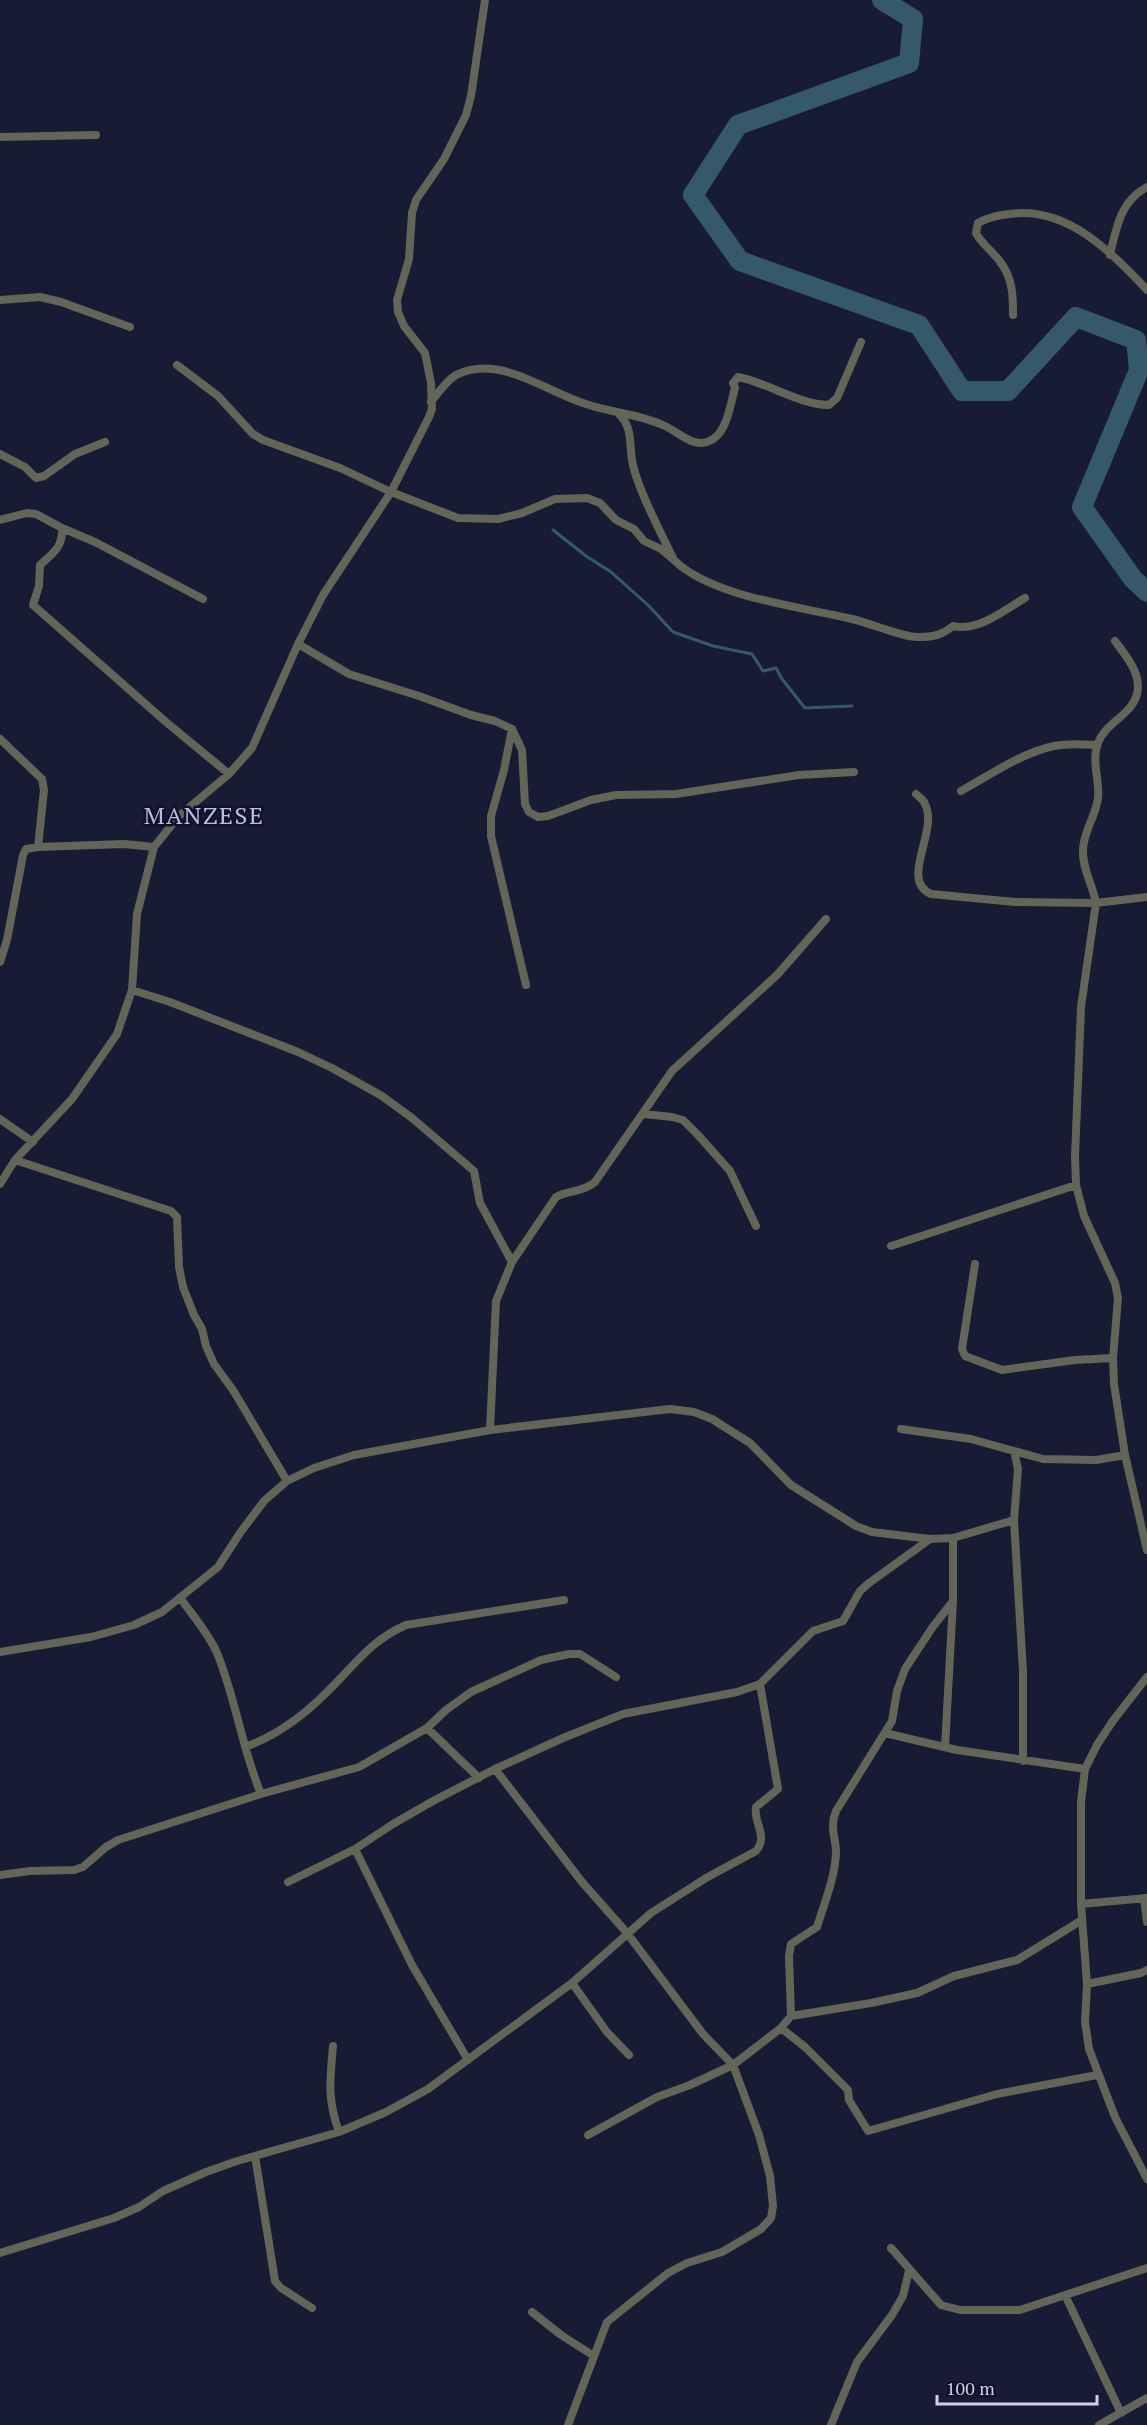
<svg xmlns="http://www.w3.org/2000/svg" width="1147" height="2425" font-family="'PT Serif',serif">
<rect width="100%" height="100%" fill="#181b34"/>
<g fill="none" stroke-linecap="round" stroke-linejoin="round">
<path stroke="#365969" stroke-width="3" d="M553 530 586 556 611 572 649 606 673 632 713 646 752 654 763 671 776 668 782 679 805 708 852 706"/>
<path stroke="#365969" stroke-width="20" d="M882 0 913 19 909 63 738 125 693 195 740 261 919 325 962 391H1008L1076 317 1136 340 1139 370 1082 507 1133 579 1147 592"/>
<path stroke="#626557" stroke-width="8" d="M0 137 96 135
M1110 255C1116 229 1120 201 1147 187
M0 300 40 297 61 302 130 327
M1013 315C1013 297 1013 279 1001 263 994 252 982 245 976 233L978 223C988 217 999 215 1010 214 1066 206 1112 252 1147 290
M177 365 218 396 253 434 263 440 340 468 391 492 458 518 498 519 522 513 555 499 587 498 600 503 616 520 634 529 644 541 661 549 674 560
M431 402C438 393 446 381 456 375 499 353 546 392 586 404 612 413 640 414 665 426 678 432 692 447 707 442 727 436 730 405 735 388L733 383 738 377C769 383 797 404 829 405L837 398 861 342
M618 413C633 427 629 442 632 460 636 486 662 535 674 560 711 597 802 607 852 619 870 623 904 638 919 637 934 637 942 635 953 626 978 632 1004 610 1025 598
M0 454 25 467 36 478 44 476 75 454 105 442
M0 520 27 513 36 514 62 528 95 542 203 599
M62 528C63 547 53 553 40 565L39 586 33 605 166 722 229 774
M1115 641C1126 656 1142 674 1137 694 1132 715 1105 723 1098 743 1091 760 1100 781 1098 798 1096 816 1083 832 1083 850 1082 868 1093 886 1096 903L1081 1007 1075 1157 1076 1185 1084 1216 1115 1283 1118 1298 1113 1358 1114 1384 1125 1455 1147 1550
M298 644 349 674 419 696 471 715 495 721 512 729 522 750 525 804 529 812 538 817 548 816 591 800 616 795 676 794 799 775 854 772
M512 729 504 770 491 816V836L526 985
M0 739 42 779 44 790 38 847
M961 791C990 775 1021 753 1054 746 1069 743 1083 744 1097 745
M916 794C919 797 924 800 925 804 939 831 899 880 931 894L1015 902 1096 903 1147 897
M0 962 7 940 23 855 26 849 38 847 124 844 154 847
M132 990 170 1002 298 1052 332 1068 382 1096 412 1118 474 1171 480 1203 512 1262
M644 1114 672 1117 683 1120 698 1135 730 1171 756 1226
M0 1119 33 1142
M15 1160 171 1211 177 1217 179 1267 183 1287 194 1315 202 1329 206 1346 214 1364 233 1390 287 1481
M0 1184 15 1160 72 1099 117 1034 132 990 137 914 154 847 179 816 229 774 252 748 298 644 323 595 391 492 429 417 432 409 431 383 425 353 404 326 398 312 397 300 409 259 412 213 416 200 444 159 466 115 471 96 485 0
M891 1246 1076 1185
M975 1264 962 1349 965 1356 1002 1370 1075 1360 1113 1358
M901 1429 971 1439 1043 1459 1096 1460 1125 1455
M490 1430 496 1301 512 1262 556 1197C570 1190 583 1192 595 1182L672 1071 777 975 826 919
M1014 1451 1018 1469 1014 1520 1023 1672V1761
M181 1599C193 1616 209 1634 217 1653 236 1699 242 1749 261 1794L359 1767 427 1728 446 1710 471 1692 541 1660 569 1654H580L616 1677
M0 1652 91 1637 134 1625 162 1612 218 1567 240 1533 264 1501 287 1481 314 1468 354 1455 490 1430 670 1409 694 1412 712 1419 750 1443 791 1485 856 1526 872 1532 930 1539 953 1538 1014 1520
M1147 1677 1112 1722 1097 1745 1085 1769 1081 1802V1904L1087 1984 1085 2022 1089 2049 1115 2117 1147 2179
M427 1728 479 1778
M885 1733 957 1750 1085 1769
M245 1747C279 1735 307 1713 332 1687 357 1662 372 1640 406 1625L564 1600
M945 1747 953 1601V1538
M495 1769 582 1882 627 1933 703 2034 733 2065 759 2135 770 2176 773 2206 771 2218 761 2229 722 2252 687 2263 668 2273 607 2322 568 2425
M355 1849 412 1965 468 2060
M0 1875 30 1871 74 1870 83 1867 106 1847 118 1840 261 1794
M288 1882 355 1849 393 1824 433 1801 495 1769 563 1738 623 1714 737 1692 760 1684 813 1631 843 1621 860 1591 869 1583 930 1539
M1144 1898 1147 1922
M1081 1904 1147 1898
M572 1983 607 2032 629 2055
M1087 1984 1141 1973 1147 1970
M791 2016 871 2003 917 1993 954 1976 1017 1960 1082 1920
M781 2028 805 2047 848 2090 849 2100 868 2131 997 2094 1097 2075
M333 2046C330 2081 327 2098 339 2132
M588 2135 657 2097 690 2085 733 2065 781 2028 791 2016 789 1956 791 1944 817 1927C824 1904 835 1878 836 1853 836 1836 829 1829 836 1811L892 1721 897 1691 905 1669 932 1628 953 1601
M255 2156 275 2281 281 2288 312 2308
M891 2248 941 2305 960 2310H1020L1147 2268
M0 2253 114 2218 139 2207 163 2191 206 2172 237 2161 339 2132 386 2112 428 2089 572 1983 651 1913 706 1878 756 1851C769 1836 753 1823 756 1807L778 1789 760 1684
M1065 2295 1121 2413
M532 2312 561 2335 594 2356
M831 2425 857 2362 892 2315 903 2296 909 2271
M1099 2425 1147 2398"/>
</g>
<g text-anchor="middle" stroke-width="5" stroke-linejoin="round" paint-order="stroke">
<g font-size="24" letter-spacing="1.5" fill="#b8bfe0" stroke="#0f1229">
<text x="204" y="824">MANZESE</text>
</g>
</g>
<path d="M937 2395v9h160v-9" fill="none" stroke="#ced2e2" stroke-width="3"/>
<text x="946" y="2395" font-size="18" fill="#ced2e2" stroke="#0f1229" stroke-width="4.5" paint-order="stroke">100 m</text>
</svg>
